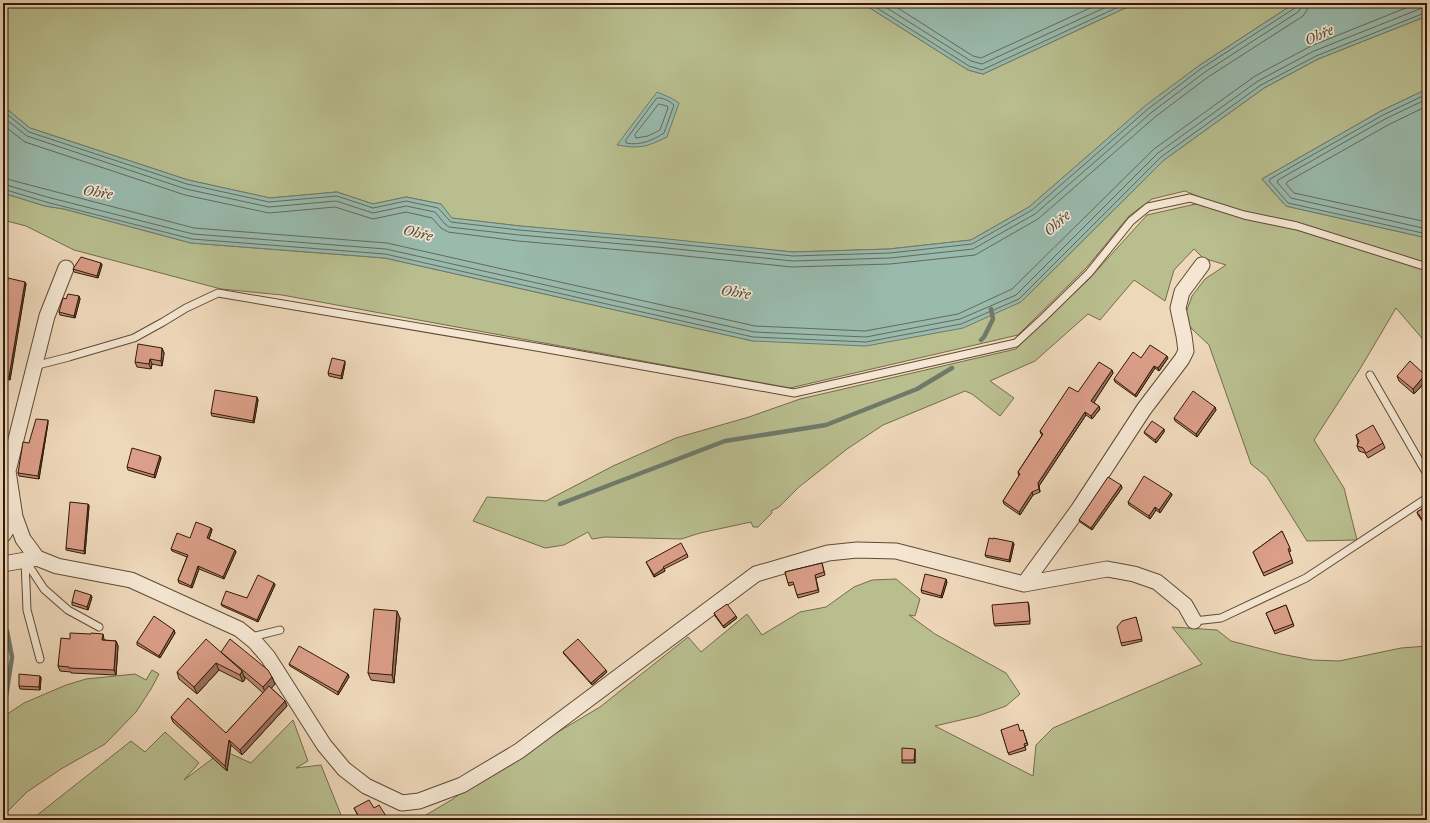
<svg xmlns="http://www.w3.org/2000/svg" width="1430" height="823" font-family="'IM FELL Great Primer',serif">
<rect width="100%" height="100%" fill="#eed8ba"/>
<filter id="stains"><feTurbulence type="fractalNoise" baseFrequency=".005" numOctaves="4"/><feColorMatrix values="0 0 0 0 .2 0 0 0 0 .09 0 0 0 0 .02 0 0 0 .5 -.17"/></filter>
<radialGradient id="worn" r=".72"><stop offset=".6" stop-color="#630" stop-opacity="0"/><stop offset="1" stop-color="#630" stop-opacity=".3"/></radialGradient>
<path fill="#b9be8f" stroke="#746c4b" d="M3 3H862L968 70 983 74 1136 3H1295L1200 65 1135 115 1029 207 971 240 889 249 793 252 520 226 451 218 441 204 406 197 373 204 337 192 270 198 188 180 30 128 3 106Z
M1427 16V89L1381 111 1262 179 1286 206 1427 238V344L1396 308 1360 369 1314 440 1344 488 1357 540 1307 541 1267 477 1251 464 1209 345 1192 329 1184 318 1192 296 1205 279 1226 265 1203 258 1194 249 1174 270 1165 301 1134 280 1100 320 1088 314 1035 361 990 381 1014 398 1000 416 972 394 965 391 883 425 847 449 799 487 779 507 771 511 772 513 758 527H753L751 522 700 533 681 539 605 537 592 539 588 532 564 545 545 548 473 521 487 497 546 501 613 466 676 438 749 417 800 399 1016 349 1057 308 1090 278 1147 215 1209 201 1185 191 1152 199 1129 216 1087 267 1018 335 790 388 282 295 221 289 74 250 26 226 3 220V193L45 206 64 209 191 243 385 258 753 341 1021 302 1164 160 1264 88 1318 59Z
M896 579 920 599 915 616 909 615 935 634 1006 673 1020 694 1006 706 978 716 935 726 1033 776 1036 745 1053 728 1202 664 1172 627 1217 630 1231 641 1281 654 1312 660 1339 661 1401 648 1427 646V820H424L426 815 453 799 484 776 600 707 688 637 701 652 747 614 762 635 800 612 826 607 854 587 872 580Z
M152 670 159 674 151 689 136 712 105 744 61 769 27 792 3 816V717L24 703 66 685 86 679 135 674 146 680Z
M293 720 308 761 296 768 321 765 343 820H31L131 741 145 752 165 732 199 763 184 780 220 753 231 754 251 763Z"/>
<path fill="#99baad" stroke="#6f7a6b" d="M862 3H1136L983 74 968 70Z
M1295 3H1427V16L1318 59 1264 88 1164 160 1021 302 963 328 866 346 753 341 385 258 191 243 64 209 45 206 3 193V106L30 128 188 180 270 198 337 192 373 204 406 197 441 204 452 218 520 226 658 238 793 252 889 249 971 240 1029 207 1146 105 1200 65Z
M1427 89V238L1286 206 1262 179 1381 111Z
M657 92 671 98 679 103 667 137C646 147 641 149 617 145Z"/>
<g fill="none" stroke-linecap="round" stroke-linejoin="round">
<path stroke="#646a5a" stroke-width="1" d="M869 3 969 66 982 70 1127 3
M879 3 971 61 982 64 1115 3
M890 3 973 56 981 58 1101 3
M1427 94 1383 115 1270 179 1269 181 1288 203 1427 234
M657 98C662 97 670 101 674 105L664 133C653 140 640 146 626 143V140Z
M1427 99 1385 119 1278 180 1277 182 1291 198 1427 229
M659 104 667 106 668 108 660 130 648 136 636 138 635 135Z
M1427 106 1388 125 1287 182 1286 184 1294 193 1427 222
M3 111 29 132 187 184 269 202 337 196 373 208 406 201 438 208 451 222 519 230 657 242 793 256 890 253 972 244 1032 210 1148 109 1202 68 1295 8 1297 3
M3 117 27 136 186 189 269 207 336 201 373 213 406 206 435 212 445 224 449 227 519 235 657 247 793 261 890 258 973 249 1035 214 1152 112 1205 72 1298 12 1301 8 1302 3
M3 125 25 142 185 195 269 213 335 207 373 219 406 212 432 218 441 228 448 232 518 241 656 253 792 267 890 264 975 255 1038 219 1155 117 1208 77 1303 16 1307 10 1308 3
M3 178 194 228 387 243 755 326 865 331 958 314 1012 289 1154 149 1255 76 1311 46 1418 3
M3 184 47 197 193 234 386 249 754 332 866 337 960 319 1016 295 1158 153 1258 81 1314 51 1422 8 1427 7
M3 189 46 202 192 239 385 254 753 337 866 342 961 324 1019 299 1161 157 1261 85 1316 56 1427 12"/>
<path stroke="#6f7a6b" stroke-width="4.5" d="M981 340 984 337 993 319 991 309
M560 504 725 441 826 425 917 389 952 368
M3 702 6 697 12 657 7 631"/>
<defs>
<path id="service" d="M34 366 69 357 134 338 163 322 186 308 218 293 542 348 794 393 1016 343 1043 318 1089 273 1131 221 1148 207 1190 198 1244 215 1297 226 1427 267
M1370 375 1427 474
M25 560 44 589 68 610 99 627
M25 560 27 610 40 659
M1194 621 1221 618 1306 578 1427 498
M251 637 280 630"/>
<path id="minor" d="M3 535 15 517
M37 558 23 539 15 517 8 471 47 316 66 268
M3 564 37 558 57 566 131 580 239 629 255 642 268 657 324 745 344 769 366 786 402 803 419 801 462 785 519 751 756 574 828 553 857 550 896 551 1024 584 1107 569 1134 574 1157 582 1185 605 1194 621
M1024 584 1078 510 1144 409 1182 359 1186 351 1184 336 1178 308 1182 292 1202 265"/>
</defs>
<use href="#service" stroke="#604a34" stroke-width="9"/>
<use href="#minor" stroke="#604a34" stroke-width="17"/>
<use href="#service" stroke="#f4e6d2" stroke-width="7"/>
<use href="#minor" stroke="#f4e6d2" stroke-width="15"/>
</g>
<path fill="#bc8875" stroke="#301a07" d="M101 263 102 265 98 278 74 272 73 269Z
M25 282 26 284 10 380 3 379V284H7Z
M79 296 80 299 75 318 60 315 59 312 66 299Z
M162 348 164 353 162 366 152 364 151 369 137 367 135 362Z
M1141 358H1168L1159 371 1155 368 1136 397 1115 382 1114 379Z
M345 364 342 379 329 376 328 373Z
M1112 370 1113 373 1094 402 1100 409 1092 419 1086 415 1039 486 1040 492 1033 495 1020 515 1004 504 1003 501 1019 476 1018 472 1042 435 1041 434 1040 431 1078 392Z
M1425 375 1427 380 1414 394 1399 381 1397 376Z
M257 397 258 400 254 423 212 416 211 413Z
M1215 407 1216 410 1197 437 1175 421 1174 418Z
M48 423 39 479 19 476 18 473 29 443Z
M1164 429V432L1156 443 1145 434 1144 432Z
M1356 435 1383 443 1385 448 1368 458 1365 453 1359 451 1357 446 1358 442Z
M160 456 161 458 155 478 128 470 127 467Z
M1121 485 1122 488 1092 530 1080 522 1079 520Z
M1171 493 1172 495 1160 513 1156 510 1150 519 1129 505 1128 502Z
M88 504 89 506 85 554 66 550V548Z
M1427 506V528L1418 515 1417 512Z
M211 528 212 530 209 539 235 550 236 552 224 579 199 569 192 588 179 583 178 580 187 557 172 551 171 549Z
M1282 531 1291 551 1289 552 1293 563 1264 576 1253 552Z
M1014 544 1010 562 986 557 985 555Z
M687 554 688 557 664 569 665 571 654 577 646 562Z
M822 563 825 575 816 578 819 592 798 598 794 584 789 586 785 572Z
M947 582 942 598 922 593 921 590Z
M274 583 275 585 258 622 222 606 221 604 247 598Z
M92 597 88 610 72 605V602Z
M1028 602 1029 605 1030 624 995 626 994 624Z
M1286 605 1294 626 1275 634 1266 613Z
M714 613 737 618 724 628 715 616Z
M1136 617 1142 641 1122 646 1121 643Z
M400 618 394 683 371 680 368 673Z
M174 630 175 633 160 658 137 645V642Z
M70 639H104V640L116 641 118 646 116 675 71 673V672L60 671 58 666Z
M563 652 607 672 592 685 564 654Z
M222 653 272 677 275 684 271 688 285 701 287 706 242 755 231 745 227 771 173 722 171 717 226 733 263 693 244 676 245 679 243 682 219 670 197 694 179 679 177 672Z
M289 664 348 674 349 677 338 695 290 666Z
M40 676 41 678 40 690 20 689 19 686Z
M1001 730 1020 731 1023 730 1028 745 1025 746 1026 750 1009 755Z
M915 749V763H902V760Z
M354 808H374L386 816 387 819 385 820H360Z"/>
<path fill="#996f5f" stroke="#301a07" d="M101 263 102 265 98 278 97 276Z
M25 282 26 284 10 380 9 377Z
M79 296 80 299 75 318 74 316Z
M162 348 164 353 162 366 161 361Z
M1167 356 1168 358 1159 371 1158 368Z
M150 359 152 364 151 369 149 364Z
M345 361V364L342 379 341 376Z
M1154 366 1155 368 1136 397 1135 395Z
M1112 370 1113 373 1093 404 1091 401Z
M1425 375 1427 380 1414 394 1413 389Z
M257 397 258 400 254 423 253 421Z
M5 402 6 404 3 418V411Z
M1099 406 1100 409 1092 419 1091 416Z
M1215 407 1216 410 1197 437 1196 434Z
M1085 412 1086 415 1039 486 1040 492 1039 489 1038 483Z
M48 420V423L39 479 38 476Z
M1164 429V432L1156 443 1155 440Z
M160 456 161 458 155 478 154 475Z
M1121 485 1122 488 1092 530 1091 528Z
M1032 492 1033 495 1020 515 1019 512Z
M1171 493 1172 495 1160 513 1159 510Z
M88 504 89 506 85 554 84 551Z
M1155 507 1156 510 1150 519 1149 516Z
M211 528 212 530 208 541 207 538Z
M1013 542 1014 544 1010 562 1009 560Z
M235 550 236 552 224 579 223 577Z
M198 566 199 569 192 588 191 586Z
M664 568 665 571 654 577V575Z
M946 579 947 582 942 598 941 596Z
M274 583 275 585 258 622 257 620Z
M91 595 92 597 88 610 87 607Z
M397 611 400 618 394 683 392 675Z
M736 616 737 618 724 628 723 626Z
M174 630 175 633 160 658 159 656Z
M103 634 104 639V645L102 640Z
M116 641 118 646 116 675 114 670Z
M216 663 219 670 197 694 194 687Z
M606 670 607 672 592 685 591 683Z
M242 671 245 679 243 682 240 675Z
M348 674 349 677 338 695V692Z
M40 676 41 678 40 690 39 687Z
M272 677 275 684 266 695 263 687Z
M285 701 287 706 242 755 240 750Z
M229 740 231 745 227 771 225 766Z
M915 749V763L914 760Z"/>
<path fill="#db9e88" stroke="#301a07" d="M81 257 101 263 97 276 73 269Z
M8 278 25 282 9 377 3 376V284H7Z
M68 294 79 296 74 316 59 312 63 298 66 299Z
M138 344 162 348 161 361 150 359 149 364 135 362Z
M1150 345 1167 356 1158 368 1154 366 1135 395 1114 379 1133 352 1141 358Z
M332 358 345 361 341 376 328 373Z
M1410 361 1425 375 1413 389 1397 376Z
M1099 362 1112 370 1091 401 1099 406 1091 416 1085 412 1038 483 1039 489 1032 492 1019 512 1003 501 1020 474 1018 472 1043 434 1040 431 1069 387 1078 392Z
M215 390 257 397 253 421 211 413Z
M1193 391 1215 407 1196 434 1174 418Z
M3 401 5 402 3 411Z
M36 419 48 420 38 476 18 473 23 442 29 443Z
M1152 421 1164 429 1155 440 1144 432Z
M1373 425 1383 443 1366 453 1363 448 1357 446 1359 441 1356 435Z
M132 448 160 456 154 475 127 467Z
M1144 476 1171 493 1159 510 1155 507 1149 516 1128 502Z
M1108 477 1121 485 1091 528 1079 520Z
M70 502 88 504 84 551 66 548Z
M1427 506V526L1417 512Z
M196 522 211 528 207 538 235 550 223 577 198 566 191 586 178 580 188 555 171 549 177 533 190 538Z
M1282 531 1290 548 1288 549 1292 560 1263 573 1253 552Z
M989 538 993 539V538L1013 542 1009 560 985 555Z
M681 543 687 554 663 567 664 568 654 575 646 562Z
M822 563 824 572 815 575 818 590 797 595 793 582 788 583 785 572Z
M925 574 946 579 941 596 921 590Z
M258 575 274 583 257 620 221 604 226 591 247 598Z
M75 590 91 595 87 607 72 602Z
M1028 602 1030 621 994 624 992 605Z
M727 604 736 616 723 626 714 613Z
M1286 605 1293 624 1274 631 1266 613Z
M374 609 397 611 392 675 368 673Z
M154 616 174 630 159 656 137 642Z
M1136 617 1142 639 1121 643 1117 627 1122 621Z
M70 633 91 634V633L103 634 102 640 116 641 114 670 69 668V667L58 666 61 638 70 639Z
M206 639 242 671 240 675 216 663 194 687 177 672Z
M230 639 268 670 272 677 263 687 221 652Z
M578 639 606 670 591 683 563 652Z
M299 646 348 674 338 692 289 664Z
M19 674 40 676 39 687 19 686Z
M269 686 285 701 240 750 229 740 225 766 171 717 188 698 226 733Z
M1018 724 1020 731 1023 730 1027 743 1024 744 1025 747 1008 753 1001 730Z
M902 748 915 749 914 760H902Z
M369 800 374 808 379 805 386 816 381 819 382 820H361L354 808Z"/>
<g text-anchor="middle" stroke-width="3.5" stroke-linejoin="round" paint-order="stroke">
<g font-size="15" font-style="italic" fill="#504a39" stroke="#f4e6d2">
<text transform="translate(1319 35) rotate(-24)" y="5">Ohře</text>
<text transform="translate(98 192) rotate(9)" y="5">Ohře</text>
<text transform="translate(1057 223) rotate(-42)" y="5">Ohře</text>
<text transform="translate(418 233) rotate(14)" y="5">Ohře</text>
<text transform="translate(736 292) rotate(9)" y="5">Ohře</text>
</g>
</g>
<rect width="1430" height="823" fill="none" stroke="#eed8ba" stroke-width="16"/>
<rect x="4" y="4" width="1422" height="815" fill="none" stroke="#301a07" stroke-width="2"/>
<rect x="8" y="8" width="1414" height="807" fill="none" stroke="#301a07"/>
<rect width="100%" height="100%" filter="url(#stains)"/>
<rect width="100%" height="100%" fill="url(#worn)"/>
</svg>
